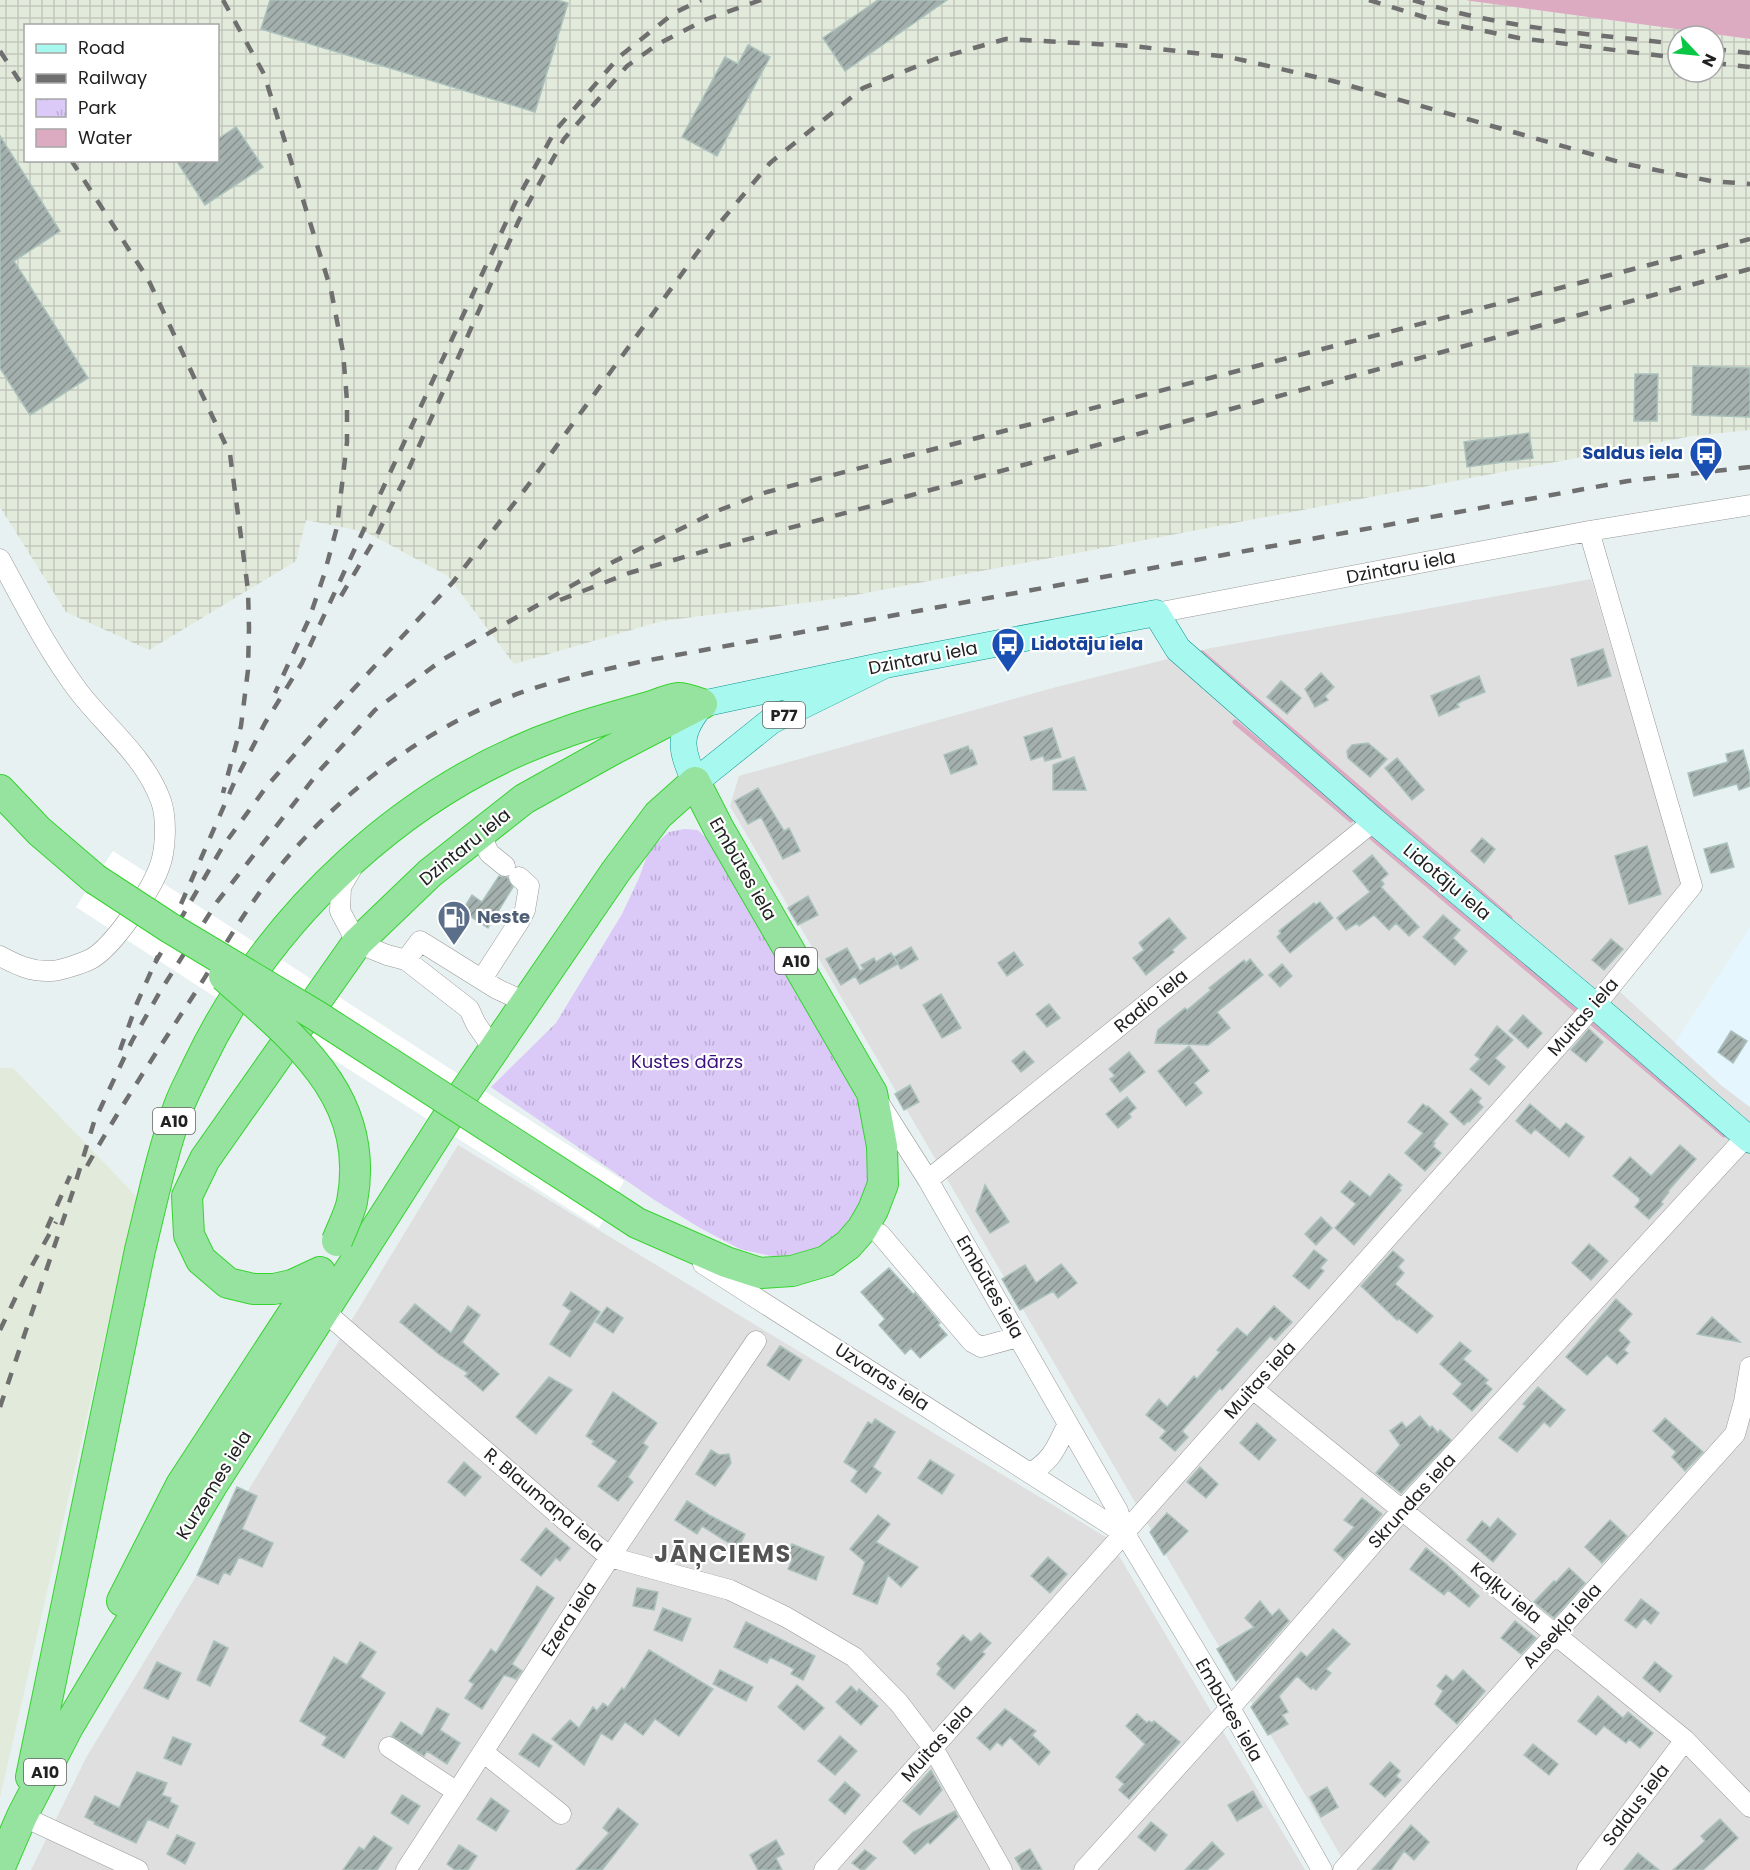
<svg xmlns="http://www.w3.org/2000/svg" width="1750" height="1870" font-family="Poppins,sans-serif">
<defs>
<pattern id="industrial-grid" width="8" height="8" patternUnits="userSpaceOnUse" patternTransform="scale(1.5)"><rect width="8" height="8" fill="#e2eadb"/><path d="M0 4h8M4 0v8" fill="none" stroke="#c2c8bc"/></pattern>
<pattern id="park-tufts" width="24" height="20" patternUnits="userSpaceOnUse" patternTransform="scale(1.5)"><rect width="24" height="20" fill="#dbc9f7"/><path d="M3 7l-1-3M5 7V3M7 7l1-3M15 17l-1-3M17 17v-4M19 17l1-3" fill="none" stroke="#bcacd3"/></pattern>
<pattern id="building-hatch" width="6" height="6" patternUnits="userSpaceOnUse" patternTransform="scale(1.5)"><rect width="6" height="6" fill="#a4b0ad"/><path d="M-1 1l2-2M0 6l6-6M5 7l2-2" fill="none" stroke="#858f8c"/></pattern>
</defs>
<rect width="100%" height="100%" fill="#e8f1f1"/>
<path fill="#dedfde" d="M1591 579 1682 883 1605 978 1721 1085 1750 1107V1870H1349L730 806 739 776 1049 689 1211 648Z
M458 1145 1109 1539 1305 1870H31L87 1756Z"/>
<path fill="url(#industrial-grid)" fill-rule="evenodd" d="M0 0H1466L1750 39V430L1692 436 834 599 662 621 514 664 448 576 366 532 306 520 296 561 149 650 66 612 0 507ZM26 26H218V160H26ZM1678 36H1714V72H1678Z"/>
<path fill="#e5f6fe" d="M1750 927V1107L1721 1085 1675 1043Z"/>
<path fill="#e2eadb" d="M0 1068H13L137 1197 0 1798Z"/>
<path fill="url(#park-tufts)" d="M684 829 698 830 710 842 864 1105 872 1190 838 1242 778 1263 771 1256 740 1249 700 1228 653 1199 491 1087 556 1023 622 914 639 878 649 850 669 832Z"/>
<path fill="#dcabc2" d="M1466 0H1750V39L1471 1Z"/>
<path fill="#fff" d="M113 851 624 1181 599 1228 320 1051 359 1124 336 1214 343 1180 337 1127 304 1069 249 1019 76 907Z"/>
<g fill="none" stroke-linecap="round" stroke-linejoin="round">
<path stroke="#dcabc2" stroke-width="5" d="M1202 653 1510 918
M1235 722 1351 820
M1371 837 1577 1011
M1592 1023 1724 1135"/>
</g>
<path fill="url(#building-hatch)" stroke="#abc2bc" stroke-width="1.5" d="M270 0H557L568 3 535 112 261 29Z
M878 0H947L845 71 823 38Z
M748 45 770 57 717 156 682 137 725 57 738 64Z
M236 127 263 167 205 205 176 160H218V139Z
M0 136 60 231 14 261 88 378 30 415 0 368Z
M1693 366 1750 368V417L1692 415Z
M1635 374H1658L1657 421H1634Z
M1529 433 1533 458 1467 467 1464 442Z
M1603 649 1611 676 1578 686 1571 659Z
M1321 673 1334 687 1325 696 1328 700 1315 707 1305 689Z
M1479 676 1485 692 1462 701 1457 704 1459 707 1439 716 1431 696Z
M1281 681 1301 698 1287 714 1267 697Z
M1052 728 1061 757 1045 761 1043 756 1031 760 1024 737Z
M1368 743 1387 759 1370 777 1348 758 1347 751 1352 745Z
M968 746 970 751 972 750 977 764 951 774 944 755Z
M1743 750 1750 775V786L1739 790 1737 784 1694 796 1688 773 1728 762 1726 754Z
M1074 757 1086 790H1053V765Z
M1397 758 1424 790 1412 800 1385 768Z
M758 788 784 831 789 828 800 851 783 859 761 817 748 824 735 801Z
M1482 838 1495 849 1484 863 1471 851Z
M1727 843 1734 867 1711 873 1704 849Z
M1647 846 1661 894 1629 904 1615 856Z
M1372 855 1388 874 1381 880 1384 884 1381 887 1419 927 1409 936 1396 923 1389 930 1374 915 1359 926 1357 923 1346 930 1337 918 1370 892 1353 871Z
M499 876 507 877 513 887 488 928 462 911 472 895 482 902Z
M808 896 818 915 798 925 788 908Z
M1320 902 1333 918 1290 953 1277 937 1281 933 1279 931 1314 903 1316 905Z
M1443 915 1460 930 1453 938 1467 951 1455 965 1423 937Z
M1169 918 1186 938 1172 950 1174 952 1146 975 1133 958 1144 950 1139 943Z
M1611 939 1623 949 1604 970 1592 960Z
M911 947 918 959 901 969 894 957Z
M847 948 860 971 864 969 861 965 874 958 876 962 891 953 898 964 860 984 855 976 841 985 826 959Z
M1014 952 1023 965 1007 976 998 963Z
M1250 959 1263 975 1217 1012 1230 1028 1208 1045 1155 1043 1158 1030 1185 1008 1187 1010 1211 990 1209 988 1244 960 1246 963Z
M1282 964 1292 976 1280 987 1269 975Z
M941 994 961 1028 942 1038 923 1005Z
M1049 1004 1060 1018 1047 1027 1036 1014Z
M1523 1015 1542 1033 1528 1048 1509 1031Z
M1497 1026 1513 1040 1495 1058 1505 1067 1489 1085 1470 1069 1480 1059 1475 1055Z
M1589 1029 1603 1042 1586 1062 1571 1050Z
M1731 1031 1747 1041 1733 1063 1718 1052Z
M1189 1046 1209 1071 1194 1083 1202 1093 1186 1106 1158 1071Z
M1024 1051 1034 1062 1021 1072 1012 1061Z
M1129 1052 1145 1072 1120 1092 1110 1079 1115 1076 1109 1069Z
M910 1085 919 1102 904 1110 895 1094Z
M1471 1089 1481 1098 1478 1102 1483 1107 1469 1122 1468 1121 1464 1125 1450 1112Z
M1127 1097 1136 1108 1129 1114 1131 1117 1118 1128 1106 1114Z
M1423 1104 1427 1107 1428 1106 1448 1124 1433 1142 1435 1143 1433 1146 1441 1153 1425 1171 1405 1153 1423 1133 1408 1122Z
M1530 1104 1560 1130 1566 1123 1584 1137 1569 1157 1535 1129 1531 1134 1516 1121Z
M1680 1145 1696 1159 1668 1191 1669 1192 1661 1202 1663 1204 1649 1219 1635 1207 1640 1201 1639 1198 1613 1176 1630 1157 1651 1176Z
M1389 1174 1402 1185 1399 1188 1401 1190 1354 1245 1335 1228 1356 1204 1341 1192 1350 1181 1370 1197Z
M985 1185 1009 1222 990 1233 976 1211Z
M1321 1217 1332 1228 1316 1245 1305 1234Z
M1589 1244 1608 1261 1591 1280 1572 1263Z
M1314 1250 1327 1260 1320 1268 1324 1271 1309 1289 1293 1276Z
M1393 1251 1404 1260 1398 1267 1404 1273 1395 1284 1433 1316 1417 1333 1399 1319 1397 1320 1361 1286Z
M1061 1264 1077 1283 1058 1298 1053 1291 1020 1310 1002 1279 1025 1265 1036 1283Z
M889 1268 913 1294 915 1293 940 1323 938 1325 947 1335 920 1358 911 1348 905 1354 879 1325 885 1319 861 1292Z
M571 1292 600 1312 570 1357 550 1344 571 1311 563 1305Z
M1616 1299 1632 1314 1618 1330 1630 1342 1624 1350 1628 1353 1617 1364 1607 1355 1587 1375 1566 1357Z
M415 1304 451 1333 468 1306 480 1315 462 1342 499 1374 483 1391 465 1376 468 1373 440 1355 400 1322Z
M1274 1306 1292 1322 1275 1340 1270 1336 1222 1390 1220 1388 1182 1431 1188 1437 1175 1451 1160 1438 1166 1431 1146 1415 1159 1399 1167 1407 1194 1376 1197 1379 1220 1352 1217 1350 1237 1328 1247 1336Z
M607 1307 623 1318 613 1333 596 1322Z
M1712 1317 1740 1342 1697 1334Z
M1460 1342 1471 1351 1463 1359 1488 1380 1485 1383 1492 1389 1472 1411 1453 1394 1462 1384 1440 1364Z
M780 1346 802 1360 789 1380 767 1365Z
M549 1377 572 1390 536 1434 516 1417Z
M1538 1387 1565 1410 1550 1427 1544 1422 1517 1452 1499 1438 1526 1406 1523 1404Z
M613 1392 657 1423 643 1443 648 1447 628 1477 633 1482 618 1501 598 1486 617 1461 592 1444 594 1441 586 1436Z
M1420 1416 1430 1428 1432 1426 1438 1433 1440 1430 1451 1440 1401 1493 1376 1473 1400 1445 1390 1431 1402 1422 1406 1428Z
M1665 1418 1703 1452 1685 1471 1672 1457 1676 1452 1653 1431Z
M875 1419 895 1432 873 1467 881 1473 866 1493 851 1481 858 1471 844 1462 868 1422 872 1424Z
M1257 1423 1276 1440 1259 1460 1240 1443Z
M711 1450 719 1455 729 1454 731 1463 715 1486 696 1474Z
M930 1460 954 1475 942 1494 918 1478Z
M464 1462 481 1477 465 1496 448 1482Z
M1200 1467 1218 1484 1206 1498 1187 1482Z
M237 1487 257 1496 242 1529 273 1543 262 1567 239 1557 230 1575 224 1572 218 1584 197 1575Z
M1362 1498 1382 1514 1344 1559 1334 1550 1354 1527 1344 1520Z
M687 1501 709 1515 745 1534 738 1549 702 1526 697 1534 675 1520Z
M1167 1513 1188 1531 1164 1555 1150 1532Z
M878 1515 890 1524 876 1542 918 1567 901 1587 888 1575 877 1604 853 1594 865 1562 850 1549Z
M1498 1518 1516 1534 1493 1562 1467 1540 1482 1521 1490 1528Z
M1610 1520 1627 1536 1602 1563 1585 1547Z
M546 1528 570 1548 560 1561 556 1558 541 1576 521 1560Z
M792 1544 824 1557 816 1580 788 1569 792 1560 786 1558Z
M1426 1548 1446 1564 1479 1596 1469 1607 1448 1590 1444 1595 1410 1569Z
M1048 1557 1067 1574 1050 1593 1031 1576Z
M1569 1568 1585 1583 1554 1618 1534 1602 1554 1581 1556 1582Z
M537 1586 554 1598 512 1664 522 1671 516 1679 504 1675 482 1709 465 1698 474 1684 469 1681 491 1649 496 1653Z
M637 1588 658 1592 654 1610 633 1606Z
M1641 1599 1659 1613 1651 1624 1644 1618 1636 1628 1625 1620Z
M1260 1601 1272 1616 1279 1609 1289 1621 1236 1681 1217 1649 1254 1627 1245 1618Z
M663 1608 691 1619 682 1641 654 1630Z
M1515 1621 1536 1638 1521 1654 1501 1638Z
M746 1622 815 1656 803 1680 791 1674 794 1669 770 1657 767 1663 734 1647Z
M1333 1629 1350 1644 1326 1669 1331 1673 1316 1690 1312 1687 1311 1689 1297 1676 1279 1696 1288 1712 1282 1715 1288 1724 1268 1735 1251 1707 1301 1652 1307 1657Z
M980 1633 991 1643 982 1652 985 1654 954 1689 937 1674 941 1668 937 1664 963 1635 971 1642Z
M214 1641 228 1648 210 1686 197 1680Z
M360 1642 376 1652 360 1677 385 1693 344 1758 322 1745 327 1737 300 1721 334 1657 347 1665Z
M649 1650 713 1689 679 1736 655 1719 643 1735 625 1722 612 1740 601 1733 584 1765 552 1739 570 1720 579 1728 593 1707 597 1711 603 1703 608 1707 622 1688 624 1690Z
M157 1662 181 1673 168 1699 144 1688Z
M1655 1662 1672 1676 1660 1692 1643 1678Z
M720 1670 753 1687 746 1701 713 1684Z
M1463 1670 1485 1691 1457 1724 1435 1704 1443 1691 1437 1686 1446 1675 1453 1681Z
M797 1685 824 1708 804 1730 778 1707Z
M851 1686 857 1692 859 1689 878 1706 861 1725 836 1702Z
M1598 1696 1623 1718 1628 1712 1653 1733 1640 1748 1629 1739 1626 1743 1604 1726 1596 1735 1578 1721Z
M437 1708 449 1714 440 1730 460 1743 447 1764 427 1751 424 1756 392 1736 401 1722 422 1736Z
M1005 1709 1036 1731 1032 1735 1050 1752 1039 1765 1010 1737 1002 1746 997 1742 990 1750 977 1738Z
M1137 1714 1147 1723 1149 1721 1152 1723 1154 1721 1180 1742 1129 1799 1119 1790 1124 1784 1116 1777 1145 1744 1126 1726Z
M533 1734 552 1746 539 1767 519 1754Z
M840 1736 857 1751 835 1775 818 1761Z
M173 1737 191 1744 181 1765 164 1758Z
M1533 1744 1558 1764 1549 1775 1524 1755Z
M1390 1762 1400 1771 1396 1776 1401 1780 1385 1797 1370 1784Z
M931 1770 942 1790 920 1815 903 1801Z
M137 1772 167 1783 162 1795 171 1798 170 1802 178 1806 168 1828 148 1819 136 1843 94 1824 95 1822 85 1817 95 1796 119 1808Z
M845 1782 860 1795 845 1814 829 1800Z
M1327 1787 1338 1807 1321 1817 1310 1797Z
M1253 1791 1262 1807 1237 1821 1228 1805Z
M402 1795 420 1806 408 1824 391 1813Z
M491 1798 509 1811 496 1831 477 1819Z
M618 1808 638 1824 602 1870H576L609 1833 603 1828Z
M955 1811 958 1817 930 1844 928 1842 915 1854 903 1842 913 1832Z
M1720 1819 1738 1838 1703 1870H1673L1705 1841 1701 1836Z
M1151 1822 1167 1835 1155 1851 1138 1837Z
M1411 1825 1429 1842 1414 1860 1404 1851 1391 1870H1372Z
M177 1835 195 1843 185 1864 167 1854Z
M374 1836 392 1848 377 1870H343L359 1847 364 1850Z
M776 1840 784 1854 776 1858 782 1870H758L750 1855Z
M1212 1842 1224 1854 1207 1870H1185Z
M459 1845 477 1856 468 1870H455L447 1864Z
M1030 1849 1042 1870H1022L1015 1858Z
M865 1850 876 1858 864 1870H861L852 1863Z
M1638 1853 1659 1870H1624Z"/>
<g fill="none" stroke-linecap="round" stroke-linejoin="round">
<defs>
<path id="minor" d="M0 559C25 605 48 651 79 692 107 728 145 757 161 801 167 819 166 851 159 868 150 892 113 947 91 959 83 963 60 971 51 971 31 972 17 965 0 956
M1156 613 1589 531 1750 505
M480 833 489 853 505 866
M351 870 341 887 340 911 357 943 387 955 406 960 420 941 497 989 527 1003
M406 960 469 1009 476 1024 494 1050
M482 979 520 920 525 910 529 886 519 877
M879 1103 928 1180 1118 1511 1125 1534 1230 1708 1322 1870
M928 1180 1374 821
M880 1234 972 1342 981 1347 1018 1337
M703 1264 1125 1534
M324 1311 566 1521 610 1557 730 1590 786 1617 854 1657 899 1703 933 1748 1002 1870
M1253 1389 1685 1740 1750 1807
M1031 1473C1055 1457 1055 1448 1068 1424
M389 1747 457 1792
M483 1752 561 1814
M22 1816 138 1870
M406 1870 610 1557 756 1341
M824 1870 1607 991 1692 886 1589 531
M1084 1870 1230 1708 1403 1509 1746 1137
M1343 1870 1735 1434 1744 1402 1750 1367
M1587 1870 1685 1740"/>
<path id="major" d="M885 665 771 721 695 782C680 748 677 734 702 704L885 665 1156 613 1178 649 1374 821 1595 1006 1750 1140"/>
<path id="highway" d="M0 790 39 831 95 879
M320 1272 292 1285 274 1289H253L228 1283 201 1260 189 1235 187 1196 205 1159 357 943 430 873 524 799 612 750 695 707
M122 1601 181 1485 320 1272
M31 1777 140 1250C152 1202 162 1152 179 1106 184 1092 192 1078 198 1065 270 914 408 786 566 732 593 722 621 715 649 707 658 704 670 699 679 698 686 698 695 702 702 704
M0 1867 22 1816 68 1727 211 1487 449 1115 616 871 658 815 695 782 719 829 872 1093 882 1146 883 1184 873 1210 862 1229 848 1245 826 1261 792 1271 760 1273 726 1262 637 1223 611 1206"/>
</defs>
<use href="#minor" stroke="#989898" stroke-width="21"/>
<use href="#major" stroke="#089793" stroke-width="27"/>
<use href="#highway" stroke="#37d331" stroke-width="32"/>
<use href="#minor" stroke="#fff" stroke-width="20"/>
<use href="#major" stroke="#a7f8ee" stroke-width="26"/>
<use href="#highway" stroke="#95e39e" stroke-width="30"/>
<path stroke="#6f6f6f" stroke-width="4.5" stroke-dasharray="12 12" stroke-linecap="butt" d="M223 0 264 74 331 290 343 352 347 401V442L337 527 324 575 309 619 275 693
M1369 0 1440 22 1519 38 1678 58
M1413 0C1499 28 1589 34 1678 44
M1714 49 1750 53
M0 51 26 91
M1714 63 1750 67
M71 160 148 279 230 454 248 590 249 628 248 670 241 726 223 793
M341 596 376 537 403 482 519 220 564 139 627 66 658 44 707 19 761 0
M560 600 629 573 719 547 1750 269
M181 904 234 783 265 723 302 663 515 203 555 131 619 57 674 13 701 0
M155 963 223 846 267 786 333 711 453 582 526 488 713 231 770 163 863 88 935 59 1006 39 1133 46 1229 57 1333 81 1626 164 1711 181 1750 184
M120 1050 137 1003 158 956
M87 1166C120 1107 158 1050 195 993 220 954 243 913 272 876 333 799 413 736 504 699 549 681 598 671 644 661L1628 481 1750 467
M47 1228 70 1176
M0 1330 24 1280 56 1222
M0 1407 73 1191 94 1122 132 1041 161 990 217 902 321 769 375 710 442 660 613 562 717 511 767 492 1750 239"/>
<defs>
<path id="highway-bridge" d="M95 879 170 928 317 1016 611 1206
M224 976C294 1039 372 1096 352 1202 349 1215 342 1228 337 1241"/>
</defs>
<use href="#highway-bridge" stroke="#37d331" stroke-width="32" stroke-linecap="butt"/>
<use href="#highway-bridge" stroke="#95e39e" stroke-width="30"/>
</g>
<defs>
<symbol id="bus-pin" viewBox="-11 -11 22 30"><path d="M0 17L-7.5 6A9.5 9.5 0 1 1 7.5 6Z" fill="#1a4fb4" stroke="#fff"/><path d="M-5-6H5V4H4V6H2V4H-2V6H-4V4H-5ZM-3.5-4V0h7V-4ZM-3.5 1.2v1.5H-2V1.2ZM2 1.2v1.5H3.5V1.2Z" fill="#fff"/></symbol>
<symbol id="fuel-pin" viewBox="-11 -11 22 30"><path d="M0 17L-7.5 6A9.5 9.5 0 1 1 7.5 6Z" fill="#5c6f8a" stroke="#fff"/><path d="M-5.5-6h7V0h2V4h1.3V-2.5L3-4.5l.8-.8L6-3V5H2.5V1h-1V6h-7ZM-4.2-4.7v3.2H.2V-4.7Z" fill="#fff"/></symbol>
</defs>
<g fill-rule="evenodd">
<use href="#bus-pin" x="1687" y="434" width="38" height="52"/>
<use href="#bus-pin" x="989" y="625" width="38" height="52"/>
<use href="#fuel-pin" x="435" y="898" width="38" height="52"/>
</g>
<g text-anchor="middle" stroke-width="4.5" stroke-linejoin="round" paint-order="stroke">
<g fill="#fff" stroke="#646464" stroke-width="1.5">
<rect x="763" y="702" width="42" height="26" rx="4.5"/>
<rect x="775" y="948" width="42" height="26" rx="4.5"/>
<rect x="153" y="1108" width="42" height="26" rx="4.5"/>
<rect x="24" y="1759" width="42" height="26" rx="4.5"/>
</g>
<g font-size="16" font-weight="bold" fill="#212121">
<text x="784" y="721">P77</text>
<text x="796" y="967">A10</text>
<text x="174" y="1127">A10</text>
<text x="45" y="1778">A10</text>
</g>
<g font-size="18" font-weight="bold" fill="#164399" stroke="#fff" text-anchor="end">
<text x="1683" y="459">Saldus iela</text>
<text x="1031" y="650" text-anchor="start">Lidotāju iela</text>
</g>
<g font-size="18" fill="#212121" stroke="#fff">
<text transform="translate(1401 567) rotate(-11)" y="6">Dzintaru iela</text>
<text transform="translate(923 658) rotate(-11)" y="6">Dzintaru iela</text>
<text transform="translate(465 847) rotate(-39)" y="6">Dzintaru iela</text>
<text transform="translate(743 869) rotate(60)" y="6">Embūtes iela</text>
<text transform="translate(1447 882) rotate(40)" y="6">Lidotāju iela</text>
<text transform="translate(1151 1001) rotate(-39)" y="6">Radio iela</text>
<text transform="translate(1583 1017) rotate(-49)" y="6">Muitas iela</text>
<text transform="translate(990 1287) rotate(60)" y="6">Embūtes iela</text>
<text transform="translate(882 1377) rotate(33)" y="6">Uzvaras iela</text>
<text transform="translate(1260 1380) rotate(-48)" y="6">Muitas iela</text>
<text transform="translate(214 1485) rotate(-58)" y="6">Kurzemes iela</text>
<text transform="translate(544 1500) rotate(40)" y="6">R. Blaumaņa iela</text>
<text transform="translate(1412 1501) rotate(-48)" y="6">Skrundas iela</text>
<text transform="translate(1506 1593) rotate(39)" y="6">Kaļķu iela</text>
<text transform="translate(569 1619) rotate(-57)" y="6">Ezera iela</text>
<text transform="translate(1562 1626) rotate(-48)" y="6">Ausekļa iela</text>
<text transform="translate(1229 1710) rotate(60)" y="6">Embūtes iela</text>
<text transform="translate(937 1743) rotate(-48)" y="6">Muitas iela</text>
<text transform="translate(1636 1805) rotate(-53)" y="6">Saldus iela</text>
</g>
<g font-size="18" font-weight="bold" fill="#4e5e75" stroke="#fff" text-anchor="start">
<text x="477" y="923">Neste</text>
</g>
<g font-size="18" fill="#3b127d" stroke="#fff">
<text x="687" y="1068">Kustes dārzs</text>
</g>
<g font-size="24" font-weight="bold" letter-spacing="1.5" fill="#545454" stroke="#fff">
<text x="723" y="1562">JĀŅCIEMS</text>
</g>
</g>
<rect x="24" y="24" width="195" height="138" fill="#ffffff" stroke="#a6a6a6" stroke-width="1.5"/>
<rect x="36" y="44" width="30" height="9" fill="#a7f8ee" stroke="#a6a6a6" stroke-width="1.5"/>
<text x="78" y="54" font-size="18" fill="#212121">Road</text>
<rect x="36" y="74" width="30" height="9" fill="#6f6f6f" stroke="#a6a6a6" stroke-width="1.5"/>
<text x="78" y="84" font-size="18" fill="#212121">Railway</text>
<rect x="36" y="99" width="30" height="18" fill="url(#park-tufts)" stroke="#a6a6a6" stroke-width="1.5"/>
<text x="78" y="114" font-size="18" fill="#212121">Park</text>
<rect x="36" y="129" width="30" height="18" fill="#dcabc2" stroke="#a6a6a6" stroke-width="1.5"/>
<text x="78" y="144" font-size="18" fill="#212121">Water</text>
<g transform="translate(1696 54) rotate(116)"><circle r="28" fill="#ffffff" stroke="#a6a6a6" stroke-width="1.5"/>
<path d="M0-4.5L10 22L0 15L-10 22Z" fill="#0ac845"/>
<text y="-9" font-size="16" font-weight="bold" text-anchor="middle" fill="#212121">N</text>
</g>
</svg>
